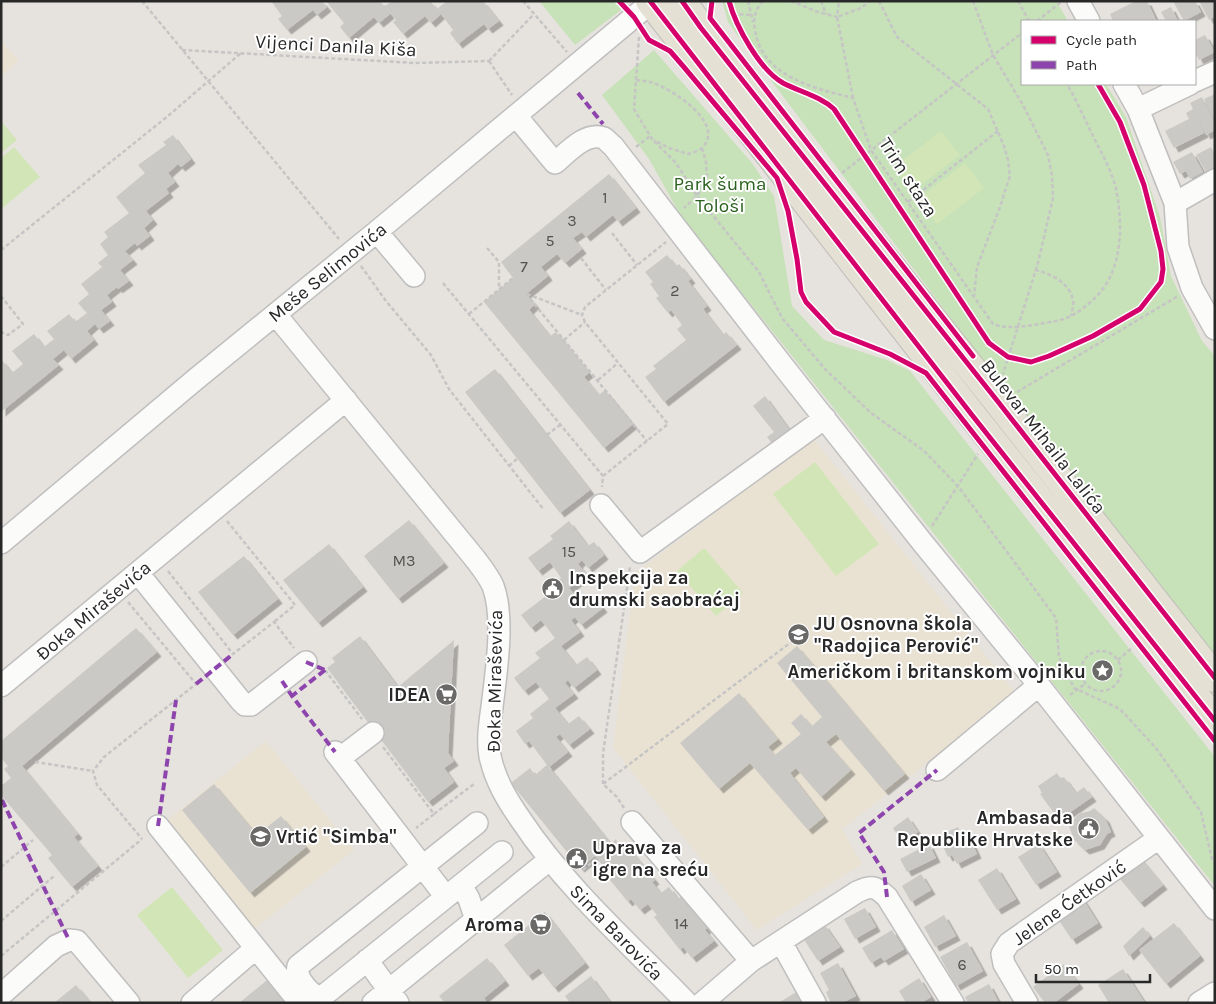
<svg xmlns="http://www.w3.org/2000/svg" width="1216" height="1004" font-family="Karla,sans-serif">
<defs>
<filter id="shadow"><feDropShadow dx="4.5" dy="4.5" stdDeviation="0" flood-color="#0004"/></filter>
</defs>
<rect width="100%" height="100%" fill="#e6e3de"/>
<path fill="#e9e2d3" d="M1 40 19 61 1 76Z
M814 439 1016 694 842 829 862 864 757 930 613 748 635 573Z
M266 741 354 850 253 930 166 821Z"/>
<path fill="#c7e1b8" d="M539 1H623L621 10 575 45Z
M722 1H1056L1068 21H1022V84H1106L1126 117 1160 217 1171 276 1202 341 1215 356V655L1009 395 748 50 728 22Z
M654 50 752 163 774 196 792 306 824 340 887 360 910 371 1215 757V886L682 218 649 159 602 95Z"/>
<path fill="#d2e5b6" d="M1 121 17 140 1 153Z
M941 131 960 155 913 191 894 167Z
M14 147 40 177 1 209V158Z
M965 163 984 188 937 224 918 199Z
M815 462 879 544 836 576 773 494Z
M704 548 743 593 716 616 677 571Z
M172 887 223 950 188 978 137 915Z"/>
<path fill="#cbc9c5" filter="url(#shadow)" d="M271 1H322L327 7 317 15 313 10 287 30 278 19 282 16Z
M326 1H380L390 14 379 23 374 17 349 38 340 27 344 23Z
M392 1H430L437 9 447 1H483L499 21 488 29 484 24 458 44 450 33 453 30 441 14 431 23 425 16 403 34 393 22 396 20 385 6Z
M1136 1H1147L1156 20 1153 21H1113L1110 14Z
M1177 1H1195L1201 12 1184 21 1174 3Z
M1199 1H1215V16L1209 20Z
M1171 7 1178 21H1166L1161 12Z
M1205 35 1215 52 1199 60 1195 52V40Z
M1215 94V121L1204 99Z
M1202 97 1215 123V130L1206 135 1196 114 1204 133 1174 148 1165 131 1189 119 1186 113 1193 109 1190 103Z
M173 135 191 159 181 167 178 164 168 173 175 182 166 189 169 193 146 211 153 220 144 228 150 236 137 246 135 243 125 251 133 260 120 270 129 281 118 289 117 287 107 295 112 302 101 310 110 321 99 329 95 324 87 331 94 340 71 359 64 350 53 359 59 365 1 412V359L12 373 23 364 12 351 34 334 44 347 54 339 47 331 69 314 75 322 87 313 78 303 89 294 81 284 102 267 98 263 108 255 100 244 108 237 104 232 129 213 116 197 145 173 138 165 166 145 163 142Z
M1211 147 1215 154V167L1206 172 1196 155Z
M1192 152 1203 172 1190 179 1186 171 1180 174 1173 162Z
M609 174 636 208 618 222 613 215 586 237 582 232 573 238 582 249 565 263 557 254 541 267 548 276 526 294 535 304 529 310 550 336 556 332 589 373 584 377 599 395 605 390 633 424 604 448 484 302 513 278 501 262Z
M667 255 676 266 679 264 691 279 688 281 707 306 703 309 723 335 726 332 737 345 664 402 645 377 656 369 653 366 686 340 677 329 682 325 671 310 668 313 656 298 659 296 650 284 653 282 645 272Z
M495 369 590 490 560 513 465 392Z
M765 396 791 432 774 446 767 437 774 432 753 406Z
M409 520 444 563 398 599 364 556Z
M569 521 588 546 594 542 604 555 588 568 582 560 578 564 587 575 569 588 581 603 592 594 603 608 581 625 575 617 571 620 580 632 561 646 576 665 587 657 597 670 574 688 568 680 565 683 574 694 555 708 568 724 579 716 590 729 569 745 560 734 556 737 568 752 549 767 611 844 616 839 617 842 626 851 629 848 655 880 652 882 661 893 669 887 678 899 682 896 707 928 705 930 714 941 692 958 683 947 680 950 654 917 657 915 648 904 640 910 631 899 628 902 602 870 605 868 595 856 580 868 511 783 530 768 535 775 547 765 529 741 525 744 516 731 533 718 530 714 549 699 536 682 524 691 514 678 540 658 535 653 555 638 541 620 531 628 521 615 546 596 543 592 561 578 550 562 538 571 528 558 553 539 550 536Z
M329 544 363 587 318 623 283 580Z
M244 556 278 599 233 635 198 592Z
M136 628 157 652 22 766 78 834 74 837 98 866 72 887 48 858 52 855 1 795V786L11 778 4 769 8 766 1 758V741Z
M360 636 398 687 454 640 448 753 454 761 444 768 454 782 428 802 327 668 335 662 332 658Z
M797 646 905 774 884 791 836 734 826 742 851 770 821 797 796 768 790 773 824 817 808 830 750 763 719 789 680 743 739 693 778 739 768 747 775 755 801 734 791 723 801 714 812 726 822 717 777 663Z
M1057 773 1061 779 1064 777 1076 793 1084 787 1092 797 1059 820 1040 794 1042 793 1038 786Z
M214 784 257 835 281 816 306 847 250 893 182 810Z
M1094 808 1105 818 1111 832 1107 834 1100 845 1085 850 1074 840 1069 826 1078 814 1090 811Z
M908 817 918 832 902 843 893 828Z
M958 827 961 833 966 830 977 854 957 864 952 855 948 857 938 836Z
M929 844 936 858 907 872 900 859Z
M1039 844 1057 872 1036 885 1018 857Z
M1138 855 1163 885 1140 903 1116 874Z
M997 868 1016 899 997 910 978 880Z
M921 874 931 890 911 902 902 886Z
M1081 896 1098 923 1072 940 1054 913Z
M865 908 876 927 855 939 844 919Z
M545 912 585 963 554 988 539 968 528 976 504 945Z
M944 915 956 936 935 947 924 927Z
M1174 923 1200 956 1166 984 1139 950Z
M824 924 840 947 818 961 803 938Z
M1143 927 1150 936 1129 956 1123 946Z
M892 930 904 949 884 961 881 957 871 963 862 948Z
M967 942 983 971 956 986 940 957Z
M487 958 505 981 484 998 487 1003H445L439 996Z
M838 963 856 996 842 1003H831L826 992 829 990 820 973Z
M1064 964 1079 984 1054 1003H1045L1033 987Z
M1123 969 1145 1003H1109L1098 985Z
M272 976 293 1003H239Z
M591 976 611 1003H570L565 996Z
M919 978 931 997 921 1003H906L899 991Z
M989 984 999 1003H968L965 997Z
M76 985 91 1003H54Z
M798 991 805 1003H778Z"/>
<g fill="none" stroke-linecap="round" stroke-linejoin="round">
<defs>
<path id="minor" d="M1078 1 1089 21
M1195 81 1215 72
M1124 84 1138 109 1175 203 1178 247 1192 288 1215 329
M1138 109 1190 84
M516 116 555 163C567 153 586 131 604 138 607 140 610 144 613 146L783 366 922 542 1030 674 1215 909
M1175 203 1215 180
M377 232 414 276
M276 315 476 560C482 568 489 577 493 586 505 618 496 673 492 707 490 722 487 740 490 756 495 780 507 800 521 820 567 889 630 944 687 1003
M601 505 640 552 825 418
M1 543 196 379 380 229 653 1
M138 573 240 700 245 705H251L306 662
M1 686 346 400
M335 752 446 897
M340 758 373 733
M937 770 1039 685
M632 822 751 961
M477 823 298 966C295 977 308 992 318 997L323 996 502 852
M158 826 300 1003
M461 885 469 899 476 920
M781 942 815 1003
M367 960 398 1003
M1 995 56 946 69 940 77 941 129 1003
M192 1003 256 948
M373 1003 549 860
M702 1003 751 961 857 892C872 885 875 886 887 897L953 1003
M1027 1003 1004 964 1002 954 1009 943 1159 838
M1199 1003 1215 993"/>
<path id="major" d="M650 1 972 415 1215 721
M682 1 701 28 999 403 1215 678"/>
</defs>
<use href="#minor" stroke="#c0bfbf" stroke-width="24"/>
<use href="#major" stroke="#bfbdbc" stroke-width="30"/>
<path stroke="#c6c5c5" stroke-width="2.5" stroke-dasharray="4 2.5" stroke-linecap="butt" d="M142 1 339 239
M523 1 567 52
M748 1 753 22
M763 1C755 9 753 19 755 30 762 77 814 88 853 98L871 150 993 324C1009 331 1038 324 1056 321 1072 318 1083 309 1095 298 1122 272 1123 229 1117 194 1114 175 1103 156 1094 138 1085 120 1077 101 1067 84
M791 1 818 12 837 17 839 1
M821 1 826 14
M879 1 897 37 988 109 1004 146 1008 160 1010 176 999 210 977 267 974 296
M973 1 993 55 1023 105 1048 155 1052 176 1053 198 1038 263 1003 374
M1018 1 1029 21
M733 14 751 15
M1037 21 1061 2
M639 37 634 109 652 139 676 163 697 196 684 208
M182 50 415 63 489 61
M489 61 534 14
M489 61 512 95
M636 80C643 81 650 81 656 84 674 91 726 124 702 148 699 151 692 153 688 154L669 148 654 140
M853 98 837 17 861 8 870 1
M636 147 650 136
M702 148 706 162 707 178 697 196 759 272 782 318 825 369 871 413 923 450 958 486 1056 618 1059 657 1074 688 1120 709 1156 748 1201 812 1212 859 1215 864
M842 173 1022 33
M908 202 998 131
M612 233 637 265
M487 248 499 262V289
M1 250 168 116 241 53
M581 258 606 290
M361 266 386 301 431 355 449 389 544 510
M1035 270C1050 273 1070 283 1073 300 1074 305 1072 311 1071 316
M443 283 603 476 602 487
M526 294 647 441
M527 294 582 315
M1 296 23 324 8 335 1 332
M469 314 513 278
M564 340 585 322
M598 380 618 363
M1017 392 1178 296
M547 435 560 425
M509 466 518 458
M603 476 668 424 585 322 582 315 585 307 666 242
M227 521 295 605 274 622
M932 526 978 454
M168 571 233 654 274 622 294 648
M128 602 196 684 104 757 93 771 97 785 142 839
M1081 671a20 20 0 1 1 40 0a20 20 0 1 1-40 0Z
M1118 660 1132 648
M325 670 362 719
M1070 695 1085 684
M383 747 434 814 416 828
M35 762 93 771
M603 784V753L630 567
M1 799V801
M624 808 617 797 603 784 794 640
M434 814 474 784
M1 867 33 840
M583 870 597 858
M1 921 54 876
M1 956 142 839"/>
<use href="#minor" stroke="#fbfbfa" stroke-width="21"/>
<use href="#major" stroke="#e4e0d3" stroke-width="28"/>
<path stroke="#8e44ad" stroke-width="4" stroke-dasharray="8 4" stroke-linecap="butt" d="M578 93 603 124
M306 662 325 670
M325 670 292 696 335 752
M282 681 292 696
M196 684 233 654
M2 800 69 940
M158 826 176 700
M887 897 884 872 859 833 937 770"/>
<defs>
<path id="cycleway" d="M619 1 634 17 649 40 670 51 683 66 777 178 788 211 797 259 801 292 806 302 834 332 890 354 926 373 1215 741
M650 1 972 415 1215 721
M682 1 701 28 999 403 1215 678
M712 1 710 18 973 356
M729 1C736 27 760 70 783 83 800 92 820 96 834 109L989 343 1008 357 1031 362 1049 356 1093 336 1140 309 1161 282 1163 269 1161 251 1144 185 1120 122 1098 84"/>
</defs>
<use href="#cycleway" stroke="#fff" stroke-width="8"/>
<use href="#cycleway" stroke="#d6006c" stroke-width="5"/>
</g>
<defs>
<symbol id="civic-disc" viewBox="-11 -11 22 22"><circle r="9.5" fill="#6a6968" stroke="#fff"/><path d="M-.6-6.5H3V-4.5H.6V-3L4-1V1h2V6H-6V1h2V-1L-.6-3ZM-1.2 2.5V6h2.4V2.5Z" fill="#fff"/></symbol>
<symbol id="school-disc" viewBox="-11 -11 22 22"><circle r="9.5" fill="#6a6968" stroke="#fff"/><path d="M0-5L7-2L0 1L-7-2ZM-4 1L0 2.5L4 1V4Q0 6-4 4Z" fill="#fff"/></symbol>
<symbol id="sight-disc" viewBox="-11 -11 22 22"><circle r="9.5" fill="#6a6968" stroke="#fff"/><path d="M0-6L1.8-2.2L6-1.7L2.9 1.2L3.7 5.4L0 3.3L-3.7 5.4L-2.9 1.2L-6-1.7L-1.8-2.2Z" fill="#fff"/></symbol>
<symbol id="supermarket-disc" viewBox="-11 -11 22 22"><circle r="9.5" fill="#6a6968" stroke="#fff"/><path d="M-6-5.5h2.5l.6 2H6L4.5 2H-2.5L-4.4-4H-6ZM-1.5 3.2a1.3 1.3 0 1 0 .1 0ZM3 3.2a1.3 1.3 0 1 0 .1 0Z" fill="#fff"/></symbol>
</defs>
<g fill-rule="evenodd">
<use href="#civic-disc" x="540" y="576" width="25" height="25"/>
<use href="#school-disc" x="786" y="622" width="25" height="25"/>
<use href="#sight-disc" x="1090" y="658" width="25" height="25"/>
<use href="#supermarket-disc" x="434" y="682" width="25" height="25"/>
<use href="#civic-disc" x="1076" y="816" width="25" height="25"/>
<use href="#school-disc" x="248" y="824" width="25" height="25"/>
<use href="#civic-disc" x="564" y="846" width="25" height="25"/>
<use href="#supermarket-disc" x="528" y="912" width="25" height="25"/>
</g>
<g text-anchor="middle" stroke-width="4" stroke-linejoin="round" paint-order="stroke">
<g font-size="16" fill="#525251">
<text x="605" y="203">1</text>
<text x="572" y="226">3</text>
<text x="550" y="246">5</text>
<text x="524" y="272">7</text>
<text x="675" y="296">2</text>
<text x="569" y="557">15</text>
<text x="404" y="566">M3</text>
<text x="681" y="929">14</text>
<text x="962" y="970">6</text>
</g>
<g font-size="19" fill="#282828" stroke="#fff">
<text transform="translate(336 45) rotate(3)" y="7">Vijenci Danila Kiša</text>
<text transform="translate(909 177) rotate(57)" y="7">Trim staza</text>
<text transform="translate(327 272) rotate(-39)" y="7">Meše Selimovića</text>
<text transform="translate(1044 436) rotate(52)" y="7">Bulevar Mihaila Lalića</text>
<text transform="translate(93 610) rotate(-40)" y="7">Đoka Miraševića</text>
<text transform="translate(494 681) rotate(-89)" y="7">Đoka Miraševića</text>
<text transform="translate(1069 902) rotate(-35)" y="7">Jelene Ćetković</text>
<text transform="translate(617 932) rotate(46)" y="7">Sima Barovića</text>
</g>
<g font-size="19" fill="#29611d" stroke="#fff">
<text x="720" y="190">Park šuma<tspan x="720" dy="22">Tološi</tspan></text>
</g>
<g font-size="19" font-weight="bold" fill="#282828" stroke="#fff" text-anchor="start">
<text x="569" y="584">Inspekcija za<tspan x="569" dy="22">drumski saobraćaj</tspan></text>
<text x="814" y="630">JU Osnovna škola<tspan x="814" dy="22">"Radojica Perović"</tspan></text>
<text x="1086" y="678" text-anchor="end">Američkom i britanskom vojniku</text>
<text x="430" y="701" text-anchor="end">IDEA</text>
<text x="1073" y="824" text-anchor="end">Ambasada<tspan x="1073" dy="22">Republike Hrvatske</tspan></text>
<text x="276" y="843">Vrtić "Simba"</text>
<text x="592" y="854">Uprava za<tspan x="592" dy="22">igre na sreću</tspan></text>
<text x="524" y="931" text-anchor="end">Aroma</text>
</g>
</g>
<rect width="1216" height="1004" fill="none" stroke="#282828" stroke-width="5"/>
<rect x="1021" y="20" width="175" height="65" fill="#ffffff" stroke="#a9a9a9"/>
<rect x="1031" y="36" width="25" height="8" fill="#d6006c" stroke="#a9a9a9"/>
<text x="1066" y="45" font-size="15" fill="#282828">Cycle path</text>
<rect x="1031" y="61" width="25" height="8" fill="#8e44ad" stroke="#a9a9a9"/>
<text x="1066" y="70" font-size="15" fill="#282828">Path</text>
<path d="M1036 974v8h114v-8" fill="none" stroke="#282828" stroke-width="2.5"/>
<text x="1044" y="974" font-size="15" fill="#282828" stroke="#ffffff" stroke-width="4" paint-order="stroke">50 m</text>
</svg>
